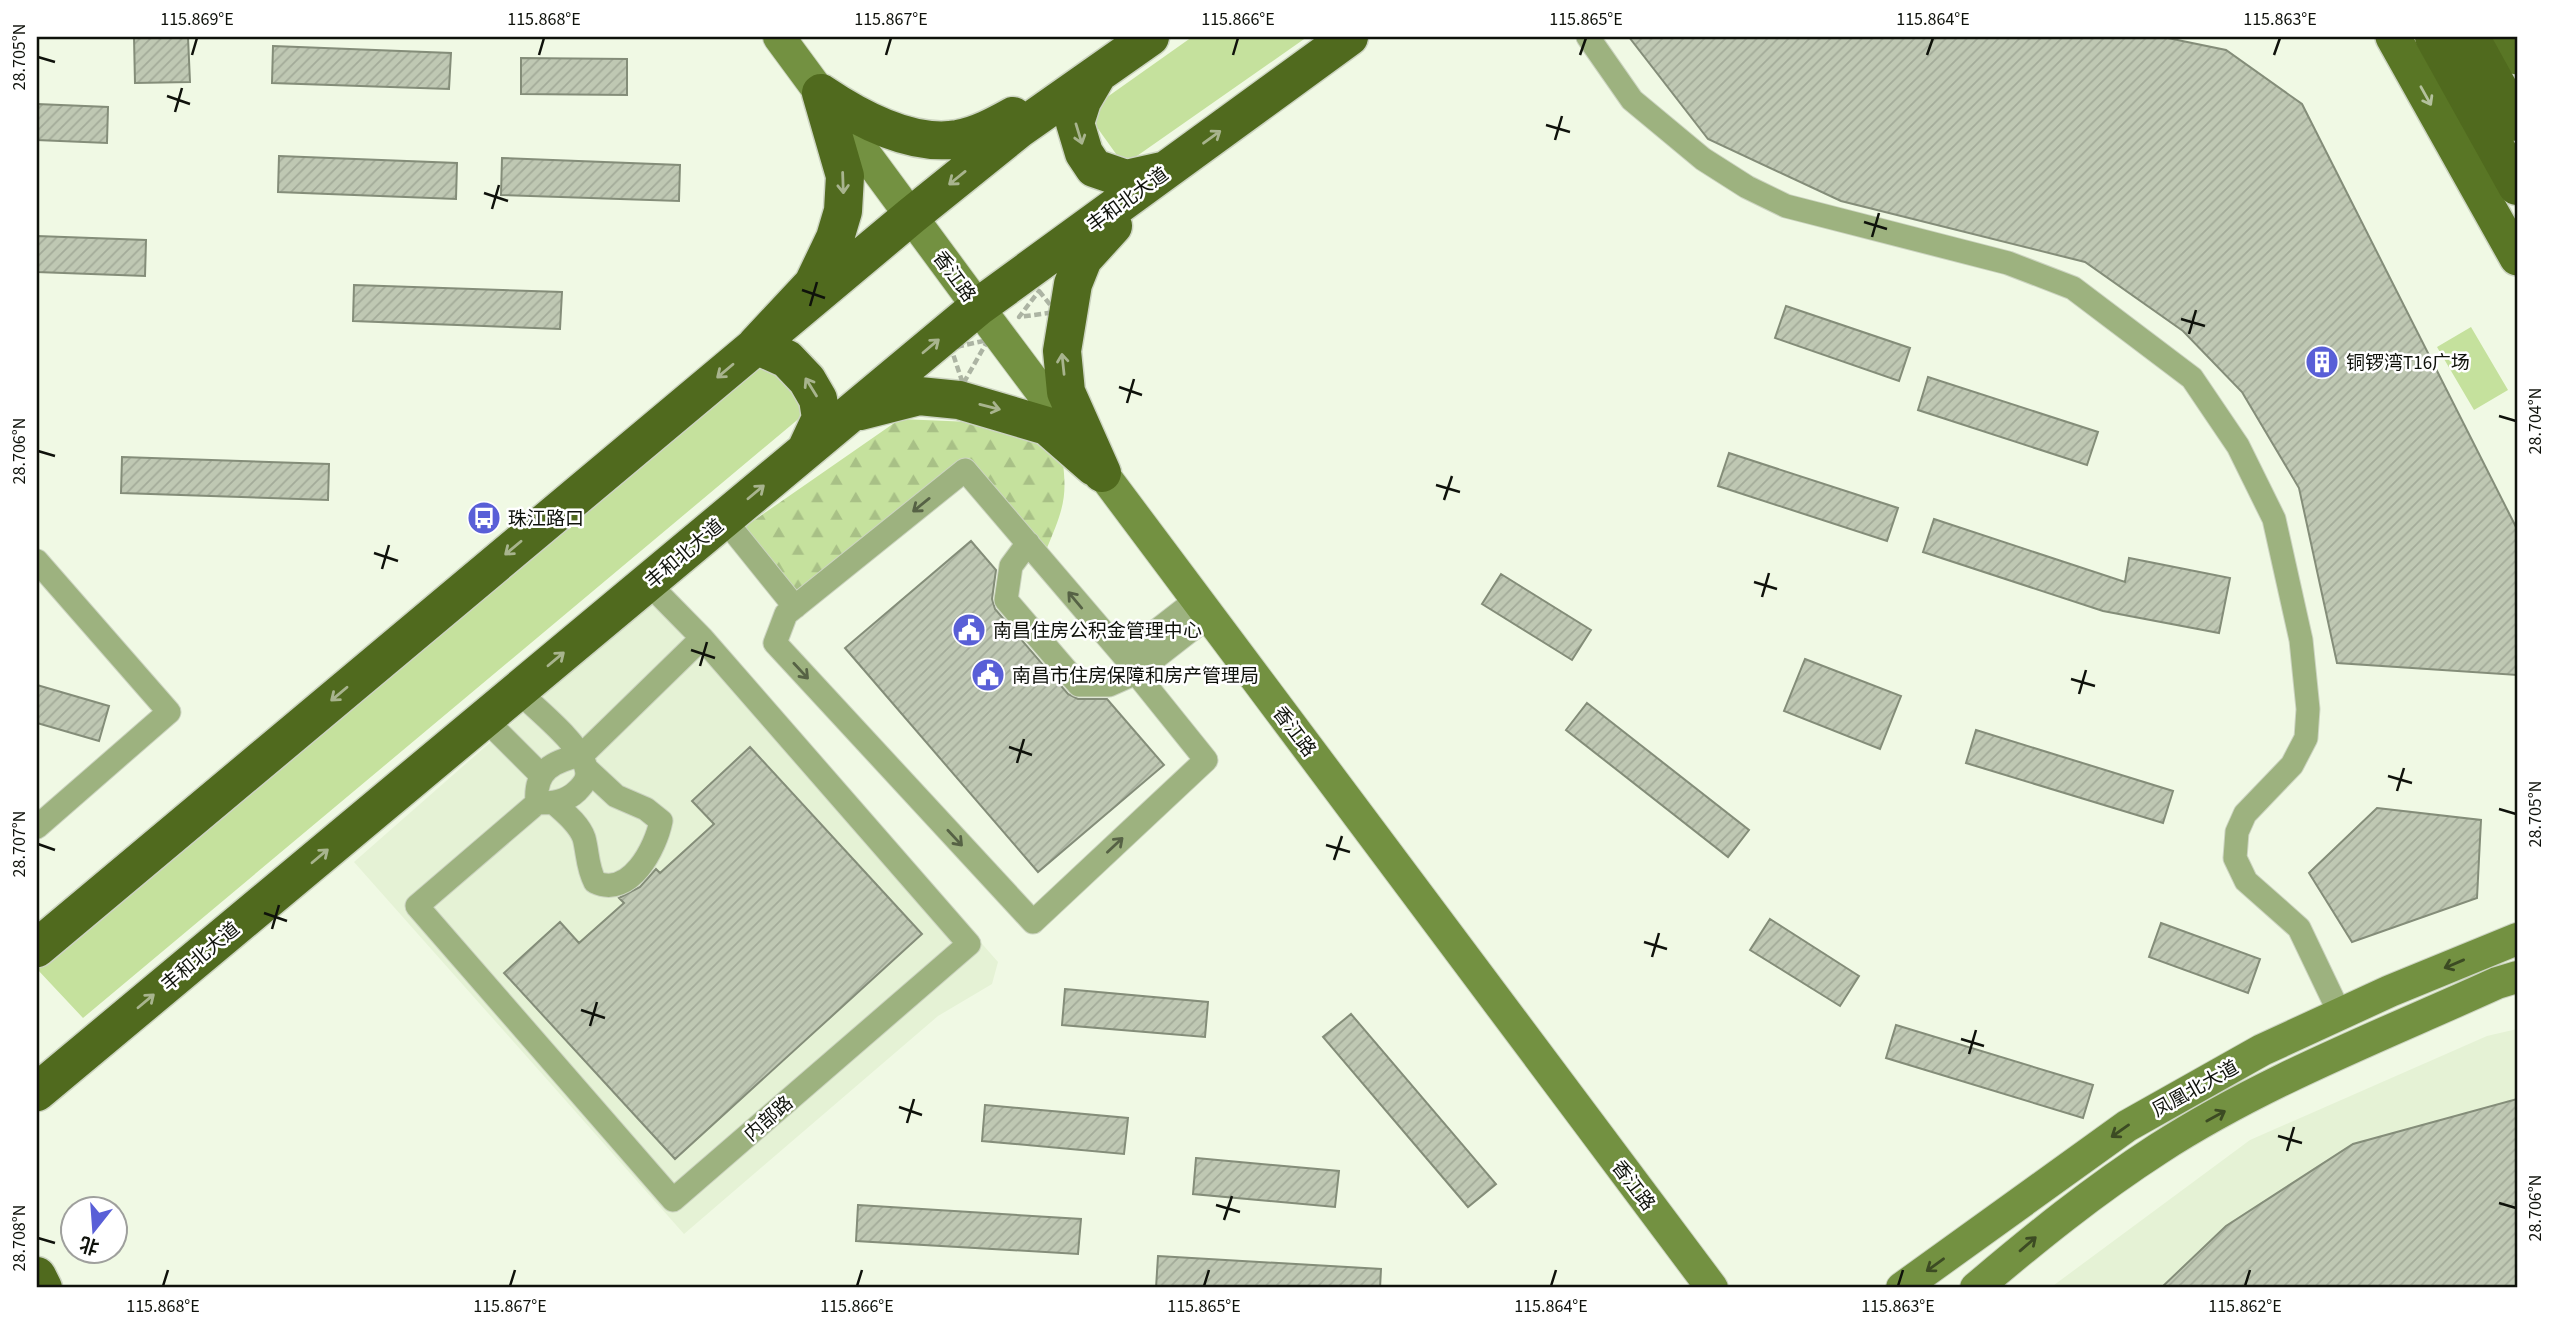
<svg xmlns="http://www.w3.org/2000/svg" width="2554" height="1325" font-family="'Source Sans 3','Noto Sans SC',sans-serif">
<defs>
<pattern id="forest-firs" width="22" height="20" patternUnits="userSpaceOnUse" patternTransform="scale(1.75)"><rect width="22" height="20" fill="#c5e19d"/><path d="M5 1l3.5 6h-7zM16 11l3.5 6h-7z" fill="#a8c086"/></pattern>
<pattern id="building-hatch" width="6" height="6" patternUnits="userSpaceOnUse" patternTransform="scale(1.75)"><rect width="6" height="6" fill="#bfc8b3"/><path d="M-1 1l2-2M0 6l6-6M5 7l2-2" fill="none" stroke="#a3ab99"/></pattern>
</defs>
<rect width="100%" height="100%" fill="#f0f9e4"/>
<path fill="#e5f2d5" d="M668 586 998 962 992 984 938 1016 684 1234 354 862Z
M2517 1029V1288H2050L2250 1140 2487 1036Z"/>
<path fill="url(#forest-firs)" d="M900 419 1020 424 1060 443C1069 497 1065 505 1044 555L964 463 801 602 743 528Z"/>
<path fill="#c5e19d" d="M1192 37H1307L1124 165 1086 112Z
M2471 327 2508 390 2474 410 2437 347Z
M769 359 808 411 83 1018 37 969Z"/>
<path fill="url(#building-hatch)" stroke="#848d79" stroke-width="2" d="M134 37H188L190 82 135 83Z
M1629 37H2163L2226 50 2302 104 2517 529V675L2337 663 2299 488 2242 392 2183 331 2085 262 1841 201 1708 139Z
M273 46 451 53 449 89 272 83Z
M521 58 627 59V95L521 94Z
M37 104 108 107 107 143 37 140Z
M279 156 457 163 456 199 278 192Z
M502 158 680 165 679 201 501 195Z
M37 236 146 240 145 276 37 272Z
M354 285 562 292 560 329 353 321Z
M1786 306 1910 348 1899 381 1775 338Z
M1928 377 2098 432 2087 465 1918 410Z
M1729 453 1898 508 1887 541 1718 486Z
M122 457 329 464 328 500 121 493Z
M1934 519 2125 582 2129 558 2230 578 2219 633 2103 611 1923 552Z
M971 541 996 570 992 599 995 609 1068 694 1078 699H1107L1164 765 1038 872 845 648Z
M1501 574 1591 630 1572 660 1482 604Z
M1805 659 1901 696 1880 749 1784 711Z
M37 685 109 706 99 741 37 723Z
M1587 703 1749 830 1728 857 1566 730Z
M1976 730 2173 791 2163 823 1966 763Z
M750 747 922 934 675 1159 504 973 560 922 579 943 624 903 619 898 640 887 656 869 660 873 714 824 692 801Z
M2377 808 2481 820 2477 898 2352 942 2309 873Z
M1770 919 1859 976 1840 1006 1750 950Z
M2161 923 2260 959 2248 993 2149 957Z
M1065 989 1208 1002 1205 1037 1062 1025Z
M1351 1014 1496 1184 1468 1207 1323 1037Z
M1896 1025 2093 1085 2083 1118 1886 1058Z
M2517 1099V1288H2161L2226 1226 2353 1144Z
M985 1105 1128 1118 1124 1154 982 1141Z
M1196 1158 1339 1171 1335 1207 1193 1194Z
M858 1205 1081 1219 1078 1254 856 1241Z
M1158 1256 1381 1269 1380 1288H1156Z"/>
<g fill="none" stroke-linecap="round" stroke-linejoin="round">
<defs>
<path id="minor" d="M1588 37 1632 100 1703 159 1747 187 1786 206 2008 263 2073 288 2192 378 2238 446 2274 519 2301 640 2308 709 2306 738 2292 765 2245 814 2237 832 2235 858 2246 881 2299 928 2340 1014
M724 519 795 607
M1028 543 1011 566 1006 600 1079 685H1109L1136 673 1127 662
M37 561 169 712 37 827
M1196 600 1124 656 965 470 786 614 775 643 1033 922 1206 760 1136 673 1209 616
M518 691C536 709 581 744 586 768 589 778 584 784 577 791 566 802 552 803 537 803 534 770 553 761 582 755L702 638
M485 719 540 774
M537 803 417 906 673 1200 969 944 702 638 648 583
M554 803C565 813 579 824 584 838 588 853 587 867 595 882 630 899 656 847 661 821L646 809 616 796 588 770"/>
<path id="secondary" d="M779 37 978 307 1712 1288
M1902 1288 2127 1126 2262 1050 2390 991 2517 939
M1976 1288C2035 1238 2093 1191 2158 1149 2263 1081 2383 1035 2497 983L2517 977"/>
<path id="primary" d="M2393 37 2517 258
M2506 37 2517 57"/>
<path id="trunk" d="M2434 37 2517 186
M2470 37 2517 122
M1096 77 1082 101 1075 123 1084 153 1094 168 1126 179 1162 171
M821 93C858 118 911 147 958 139 978 135 995 126 1013 116
M860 411 919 396 959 400 1047 426 1094 467
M806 450 821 418 818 399 807 380 787 359 756 345 813 284 835 238 843 211 845 176 821 93
M1102 473 1066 392 1062 351 1073 284 1083 259 1113 226
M37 948 911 216 1019 129 1150 37
M37 1092 978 307 1349 37
M37 1276 43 1288"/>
</defs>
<use href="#minor" stroke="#ccd4c1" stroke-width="25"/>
<use href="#secondary" stroke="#ccd4c1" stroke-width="34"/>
<use href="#primary" stroke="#ccd4c1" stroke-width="38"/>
<use href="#trunk" stroke="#ccd4c1" stroke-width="41"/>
<path stroke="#acb4a3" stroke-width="4.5" stroke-dasharray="7 3.5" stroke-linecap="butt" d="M1039 291 1056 312 1019 317Z
M988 340 963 384 951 348Z"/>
<use href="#minor" stroke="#9db27f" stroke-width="23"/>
<use href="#secondary" stroke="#739141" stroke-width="32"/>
<use href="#primary" stroke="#597625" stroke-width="35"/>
<use href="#trunk" stroke="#506a1e" stroke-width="38"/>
</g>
<defs><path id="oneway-shaft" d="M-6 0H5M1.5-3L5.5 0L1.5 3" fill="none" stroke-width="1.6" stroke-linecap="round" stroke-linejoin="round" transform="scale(1.75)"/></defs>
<use stroke="#b4c19d" href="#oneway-shaft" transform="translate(2426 96) rotate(61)"/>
<g stroke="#a8b48e">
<use href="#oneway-shaft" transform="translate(1079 134) rotate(73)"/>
<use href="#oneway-shaft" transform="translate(1212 137) rotate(-36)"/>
<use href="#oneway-shaft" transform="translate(957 178) rotate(141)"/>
<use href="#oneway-shaft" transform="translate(843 183) rotate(88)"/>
<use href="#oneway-shaft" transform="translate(931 346) rotate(-40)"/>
<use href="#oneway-shaft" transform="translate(1063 364) rotate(-96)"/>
<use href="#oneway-shaft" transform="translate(725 371) rotate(140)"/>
<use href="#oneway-shaft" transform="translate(811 387) rotate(-122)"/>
<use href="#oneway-shaft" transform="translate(990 407) rotate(14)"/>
<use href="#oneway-shaft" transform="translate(756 492) rotate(-40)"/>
<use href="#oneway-shaft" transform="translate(513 548) rotate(140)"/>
<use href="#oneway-shaft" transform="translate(556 659) rotate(-40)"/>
<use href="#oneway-shaft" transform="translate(339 694) rotate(140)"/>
<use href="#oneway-shaft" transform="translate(320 856) rotate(-40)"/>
<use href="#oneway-shaft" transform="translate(146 1001) rotate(-40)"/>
</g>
<g stroke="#566245">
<use href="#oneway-shaft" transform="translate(921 505) rotate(141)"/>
<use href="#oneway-shaft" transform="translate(1075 600) rotate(-130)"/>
<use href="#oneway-shaft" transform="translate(801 671) rotate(47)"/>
<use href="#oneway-shaft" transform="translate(955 838) rotate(47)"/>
<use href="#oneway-shaft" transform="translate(1115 845) rotate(-43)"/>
</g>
<g stroke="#3c4b23">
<use href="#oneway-shaft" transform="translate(2454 964) rotate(157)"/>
<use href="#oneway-shaft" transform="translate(2216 1116) rotate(-29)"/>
<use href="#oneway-shaft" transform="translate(2120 1131) rotate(145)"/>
<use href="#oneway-shaft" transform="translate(2028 1244) rotate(-41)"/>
<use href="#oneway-shaft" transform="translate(1935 1265) rotate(144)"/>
</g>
<path fill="none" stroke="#0f120b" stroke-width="2.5" d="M192 55 197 38M539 55 544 38M886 55 891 38M1233 55 1238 38M1580 55 1586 38M1927 55 1933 38M2274 55 2280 38M38 57 55 62M167 96 190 104M175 112 182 88M1546 125 1570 132M1555 140 1562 116M484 193 508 201M492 209 499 185M1864 222 1887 229M1872 237 1879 213M802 290 825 298M810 306 817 282M2181 319 2205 326M2189 334 2196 310M1119 387 1142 395M1127 403 1134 379M2499 416 2516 421M38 451 55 456M1436 485 1460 492M1444 500 1452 476M374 553 398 561M382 569 389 545M1754 582 1777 589M1762 597 1769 573M691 650 715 658M700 666 707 642M2071 679 2095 686M2079 694 2086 670M1009 747 1032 755M1017 763 1024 739M2388 776 2412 783M2397 791 2404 768M2499 809 2516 814M38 844 55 850M1326 845 1350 852M1334 860 1342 836M264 913 287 921M272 929 279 905M1644 942 1667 949M1652 957 1659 933M581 1010 605 1018M590 1026 597 1002M1961 1039 1984 1046M1969 1054 1976 1030M899 1107 922 1115M907 1123 914 1099M2278 1136 2302 1143M2287 1151 2294 1127M2499 1203 2516 1208M1216 1205 1240 1212M1224 1220 1232 1196M38 1238 55 1243M163 1286 168 1270M510 1286 515 1270M857 1286 862 1270M1204 1286 1209 1270M1551 1286 1556 1270M1898 1286 1903 1270M2245 1286 2250 1270"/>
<defs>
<symbol id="building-disc" viewBox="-11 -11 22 22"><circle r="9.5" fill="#595fd7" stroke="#fff"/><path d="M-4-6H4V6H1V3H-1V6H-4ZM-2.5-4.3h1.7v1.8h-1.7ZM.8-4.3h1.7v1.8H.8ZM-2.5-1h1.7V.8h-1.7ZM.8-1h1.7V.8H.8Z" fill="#fff"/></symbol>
<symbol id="bus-disc" viewBox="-11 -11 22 22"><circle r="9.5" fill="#595fd7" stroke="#fff"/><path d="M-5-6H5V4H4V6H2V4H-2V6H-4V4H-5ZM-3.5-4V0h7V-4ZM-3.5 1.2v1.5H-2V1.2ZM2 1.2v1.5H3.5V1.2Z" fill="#fff"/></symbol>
<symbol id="civic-disc" viewBox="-11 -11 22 22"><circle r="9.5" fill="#595fd7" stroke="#fff"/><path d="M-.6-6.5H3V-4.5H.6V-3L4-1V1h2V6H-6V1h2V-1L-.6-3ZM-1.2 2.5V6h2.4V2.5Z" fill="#fff"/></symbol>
</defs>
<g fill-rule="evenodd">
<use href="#building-disc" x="2303" y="343" width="38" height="38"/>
<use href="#bus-disc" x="465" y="499" width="38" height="38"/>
<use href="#civic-disc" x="950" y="611" width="38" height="38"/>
<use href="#civic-disc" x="969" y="656" width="38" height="38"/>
</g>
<g text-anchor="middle" stroke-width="5" stroke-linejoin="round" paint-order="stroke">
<g font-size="19" fill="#0f120b" stroke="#fff">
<text transform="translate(1127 199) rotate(-36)" y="7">丰和北大道</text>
<text transform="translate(955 276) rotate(54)" y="7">香江路</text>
<text transform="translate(684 553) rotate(-40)" y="7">丰和北大道</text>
<text transform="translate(1295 731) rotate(53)" y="7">香江路</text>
<text transform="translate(200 956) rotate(-40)" y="7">丰和北大道</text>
<text transform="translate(2195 1088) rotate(-29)" y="7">凤凰北大道</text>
<text transform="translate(768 1118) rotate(-41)" y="7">内部路</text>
<text transform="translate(1634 1185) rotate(53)" y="7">香江路</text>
</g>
<g font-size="19" fill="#0f120b" stroke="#fff" text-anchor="start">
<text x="2346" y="369">铜锣湾T16广场</text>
<text x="508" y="525">珠江路口</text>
<text x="993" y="637">南昌住房公积金管理中心</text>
<text x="1012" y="682">南昌市住房保障和房产管理局</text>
</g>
</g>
<rect width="2554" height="1325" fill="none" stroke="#ffffff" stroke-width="77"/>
<g transform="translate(94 1230) rotate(197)"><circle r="33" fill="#ffffff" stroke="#9fa09d" stroke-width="2"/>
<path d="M0-5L12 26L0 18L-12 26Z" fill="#595fd7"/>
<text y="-10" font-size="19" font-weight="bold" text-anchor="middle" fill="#0f120b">北</text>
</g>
<rect x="38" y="38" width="2478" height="1248" fill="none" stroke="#0f120b" stroke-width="2.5"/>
<g font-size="18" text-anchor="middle" fill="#0f120b">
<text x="197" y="25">115.869°E</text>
<text x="544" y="25">115.868°E</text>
<text x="891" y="25">115.867°E</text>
<text x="1238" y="25">115.866°E</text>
<text x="1586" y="25">115.865°E</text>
<text x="1933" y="25">115.864°E</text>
<text x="2280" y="25">115.863°E</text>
<text transform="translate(19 57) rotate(-90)" y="6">28.705°N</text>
<text transform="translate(2535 421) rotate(-90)" y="6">28.704°N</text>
<text transform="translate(19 451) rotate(-90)" y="6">28.706°N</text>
<text transform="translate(2535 814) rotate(-90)" y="6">28.705°N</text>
<text transform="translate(19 844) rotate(-90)" y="6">28.707°N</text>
<text transform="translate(2535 1208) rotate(-90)" y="6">28.706°N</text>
<text transform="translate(19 1238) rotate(-90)" y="6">28.708°N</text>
<text x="163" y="1312">115.868°E</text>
<text x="510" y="1312">115.867°E</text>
<text x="857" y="1312">115.866°E</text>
<text x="1204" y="1312">115.865°E</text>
<text x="1551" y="1312">115.864°E</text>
<text x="1898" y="1312">115.863°E</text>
<text x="2245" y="1312">115.862°E</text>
</g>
</svg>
